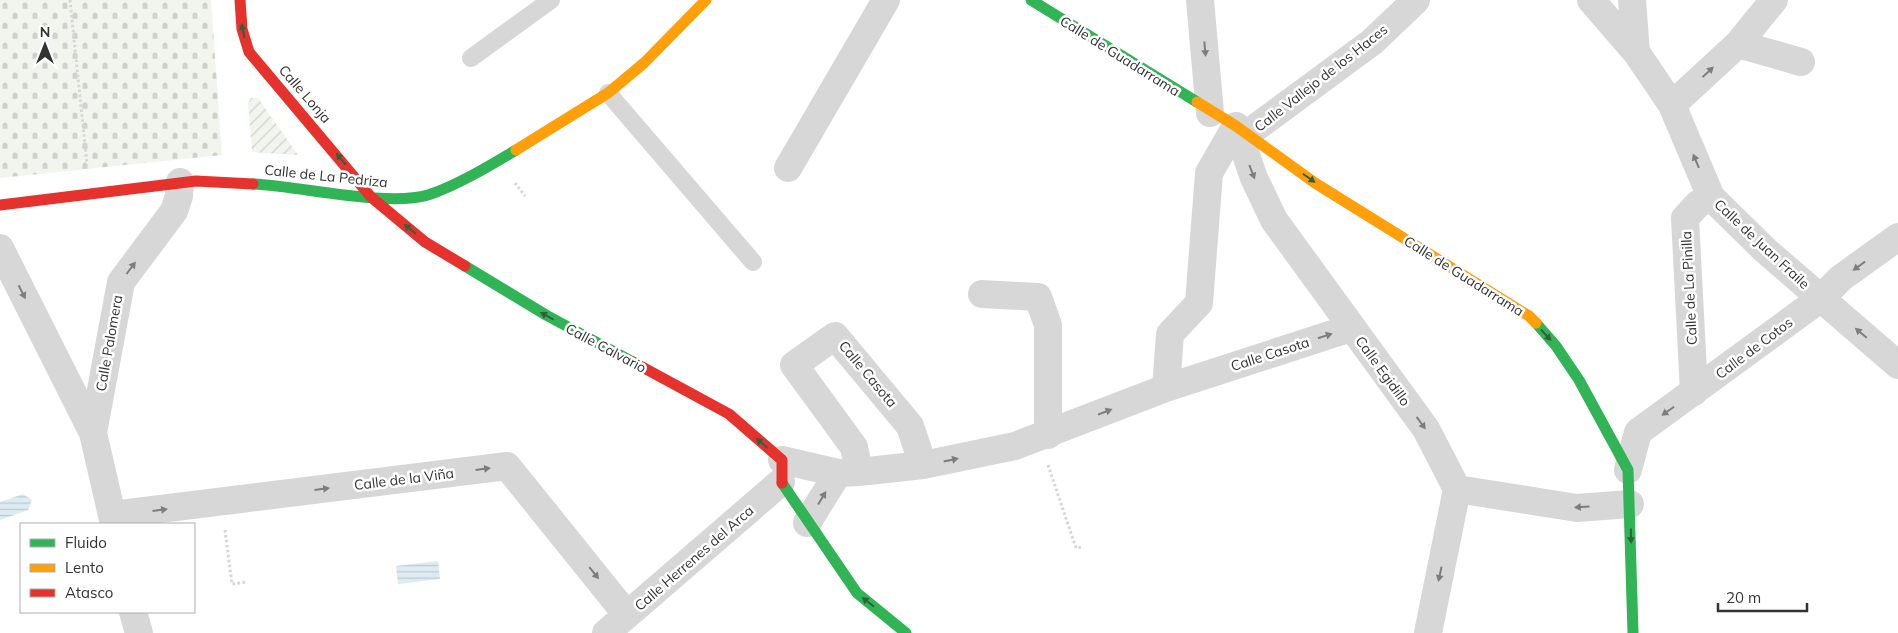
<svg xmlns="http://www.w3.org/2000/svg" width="1898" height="633" font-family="Mulish,sans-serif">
<defs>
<pattern id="cemetery-stones" width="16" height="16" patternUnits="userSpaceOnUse" patternTransform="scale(1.25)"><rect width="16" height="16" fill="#f1f5ed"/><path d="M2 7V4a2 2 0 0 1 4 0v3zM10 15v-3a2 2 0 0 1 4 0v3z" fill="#cfd2cc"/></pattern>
<pattern id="garden-furrows" width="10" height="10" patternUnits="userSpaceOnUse" patternTransform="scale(1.25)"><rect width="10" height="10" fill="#f1f5ed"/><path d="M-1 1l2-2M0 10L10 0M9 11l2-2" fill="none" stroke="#cfd2cc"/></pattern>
<pattern id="water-rules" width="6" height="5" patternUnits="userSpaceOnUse" patternTransform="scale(1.25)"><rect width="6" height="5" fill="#ddebf3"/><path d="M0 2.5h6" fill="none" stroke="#becad1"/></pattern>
</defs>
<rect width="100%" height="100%" fill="#fff"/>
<path fill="url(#cemetery-stones)" d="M0 0H211L222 155 0 178Z"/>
<path fill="url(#garden-furrows)" d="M251 98H258L298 155 252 152 248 103Z"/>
<path fill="url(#water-rules)" d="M23 494 32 500 28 510 0 520V502Z
M438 561 440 579 398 584 396 566Z"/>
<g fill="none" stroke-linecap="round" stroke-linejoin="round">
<path stroke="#d6d6d6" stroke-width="3" stroke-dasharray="2.5 2.5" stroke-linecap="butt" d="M70 0 87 165
M515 183 525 196
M1048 465 1076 548 1082 547
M225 530 232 584 247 582"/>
<path stroke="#d7d7d7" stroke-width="18" d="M471 58 551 0
M608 93 753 262"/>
<path stroke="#d7d7d7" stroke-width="28" d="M1200 0 1210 113
M1591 0 1636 52 1672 105 1711 197 1765 250 1898 365
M1632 0 1636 52
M1738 44 1801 62
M1672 105 1738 44 1774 0
M1236 126 1254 178 1274 220 1426 429 1457 489 1428 633
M1247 134 1372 42 1416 0
M788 168 886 0
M0 248 93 433 114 524
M982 294 1038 297 1048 325V435
M1166 388 1170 334 1199 303 1209 173 1236 126
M1694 392 1685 218 1698 204 1711 197
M93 433 121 282 174 211 179 196 180 182
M782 460 838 473 859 472 923 465 1015 446 1166 388 1351 328
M1628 470 1638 432 1820 299 1841 278 1898 237
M859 472 854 447 794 365 835 336 910 426 923 465
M1457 489 1577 508 1630 504
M112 515 507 466 627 615
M807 523 838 473
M133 612 139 633
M606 633 781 482"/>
<path stroke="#30b455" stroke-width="11" d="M1031 0 1197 102
M253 184C300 186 386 207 428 195 456 186 491 165 516 150
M465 266 546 315 633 362
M1536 323 1556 346 1579 380 1628 470 1633 633
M782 483 857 593 906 633"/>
<path stroke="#ff9f0a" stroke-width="11" d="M1197 102 1236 126 1315 183 1529 316 1536 323
M516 150 608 93 644 63 706 0"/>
<path stroke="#e5322d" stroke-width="11" d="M240 0 242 29 249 52 371 197 425 242 465 266
M0 205 196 181 253 184
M633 362 729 414 782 460V483"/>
</g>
<defs><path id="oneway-solid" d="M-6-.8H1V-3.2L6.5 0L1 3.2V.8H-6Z" transform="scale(1.25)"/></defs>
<g fill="#32603f">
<use href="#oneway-solid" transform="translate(243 31) rotate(-102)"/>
<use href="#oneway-solid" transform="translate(341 159) rotate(-130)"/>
<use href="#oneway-solid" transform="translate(1309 178) rotate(35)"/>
<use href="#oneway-solid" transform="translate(410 229) rotate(-141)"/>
<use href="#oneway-solid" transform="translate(547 316) rotate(-151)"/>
<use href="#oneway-solid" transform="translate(1546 335) rotate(47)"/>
<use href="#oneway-solid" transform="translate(762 443) rotate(-139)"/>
<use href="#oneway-solid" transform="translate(1631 536) rotate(89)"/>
<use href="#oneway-solid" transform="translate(868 602) rotate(-142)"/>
</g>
<g fill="#7d7d7d">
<use href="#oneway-solid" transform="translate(1205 49) rotate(85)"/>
<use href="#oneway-solid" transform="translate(1708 72) rotate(-43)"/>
<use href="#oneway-solid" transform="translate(1696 161) rotate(-113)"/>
<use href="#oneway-solid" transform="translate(1252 172) rotate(69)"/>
<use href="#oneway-solid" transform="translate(1859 266) rotate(144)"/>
<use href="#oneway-solid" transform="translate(131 268) rotate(-53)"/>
<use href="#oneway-solid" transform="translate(22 292) rotate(63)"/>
<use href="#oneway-solid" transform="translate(1861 333) rotate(-140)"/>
<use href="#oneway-solid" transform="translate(1325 336) rotate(-18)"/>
<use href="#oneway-solid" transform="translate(1668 411) rotate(145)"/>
<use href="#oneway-solid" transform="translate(1105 412) rotate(-21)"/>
<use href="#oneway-solid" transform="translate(1421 423) rotate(54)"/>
<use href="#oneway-solid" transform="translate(951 460) rotate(-12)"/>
<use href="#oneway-solid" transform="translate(483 469) rotate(-7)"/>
<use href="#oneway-solid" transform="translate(322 489) rotate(-7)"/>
<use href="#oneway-solid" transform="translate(822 498) rotate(-59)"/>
<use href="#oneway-solid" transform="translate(1582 507) rotate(177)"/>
<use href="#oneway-solid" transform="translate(160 510) rotate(-7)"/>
<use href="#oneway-solid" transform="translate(594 573) rotate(51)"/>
<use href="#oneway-solid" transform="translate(1440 574) rotate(102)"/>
</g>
<g text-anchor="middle" stroke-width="5" stroke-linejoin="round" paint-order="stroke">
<g font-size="14" fill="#333" stroke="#fff">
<text transform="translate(1120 56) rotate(32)" y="5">Calle de Guadarrama</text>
<text transform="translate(1321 78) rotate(-38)" y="5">Calle Vallejo de los Haces</text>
<text transform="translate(305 94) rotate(49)" y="5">Calle Lonja</text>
<text transform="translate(326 176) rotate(6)" y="5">Calle de La Pedriza</text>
<text transform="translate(1762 244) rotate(43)" y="5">Calle de Juan Fraile</text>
<text transform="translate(1464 276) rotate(32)" y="5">Calle de Guadarrama</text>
<text transform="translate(1689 288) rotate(-93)" y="5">Calle de La Pinilla</text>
<text transform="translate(109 343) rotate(-80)" y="5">Calle Palomera</text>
<text transform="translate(606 348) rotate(28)" y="5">Calle Calvario</text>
<text transform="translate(1754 348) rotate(-37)" y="5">Calle de Cotos</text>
<text transform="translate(1270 354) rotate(-18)" y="5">Calle Casota</text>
<text transform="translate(1383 371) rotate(54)" y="5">Calle Egidillo</text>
<text transform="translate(868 374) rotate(50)" y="5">Calle Casota</text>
<text transform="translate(404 479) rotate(-7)" y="5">Calle de la Viña</text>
<text transform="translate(694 558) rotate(-41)" y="5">Calle Herrenes del Arca</text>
</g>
</g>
<rect x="20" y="523" width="175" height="90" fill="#ffffff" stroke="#adadad"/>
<rect x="30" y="539" width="25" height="8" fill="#30b455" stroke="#adadad"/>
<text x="65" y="548" font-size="15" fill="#333333">Fluido</text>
<rect x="30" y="564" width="25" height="8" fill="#ff9f0a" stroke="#adadad"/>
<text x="65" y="573" font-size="15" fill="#333333">Lento</text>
<rect x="30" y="589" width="25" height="8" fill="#e5322d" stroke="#adadad"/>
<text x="65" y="598" font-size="15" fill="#333333">Atasco</text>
<g transform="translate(45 45)" stroke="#ffffff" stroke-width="4" paint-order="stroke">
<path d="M0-4L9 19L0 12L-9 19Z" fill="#333333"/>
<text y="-8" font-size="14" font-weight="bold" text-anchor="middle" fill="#333333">N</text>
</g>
<path d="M1718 603v8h89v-8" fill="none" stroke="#333333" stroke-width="2.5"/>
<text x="1726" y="603" font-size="15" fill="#333333" stroke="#ffffff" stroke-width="4" paint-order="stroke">20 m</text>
</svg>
